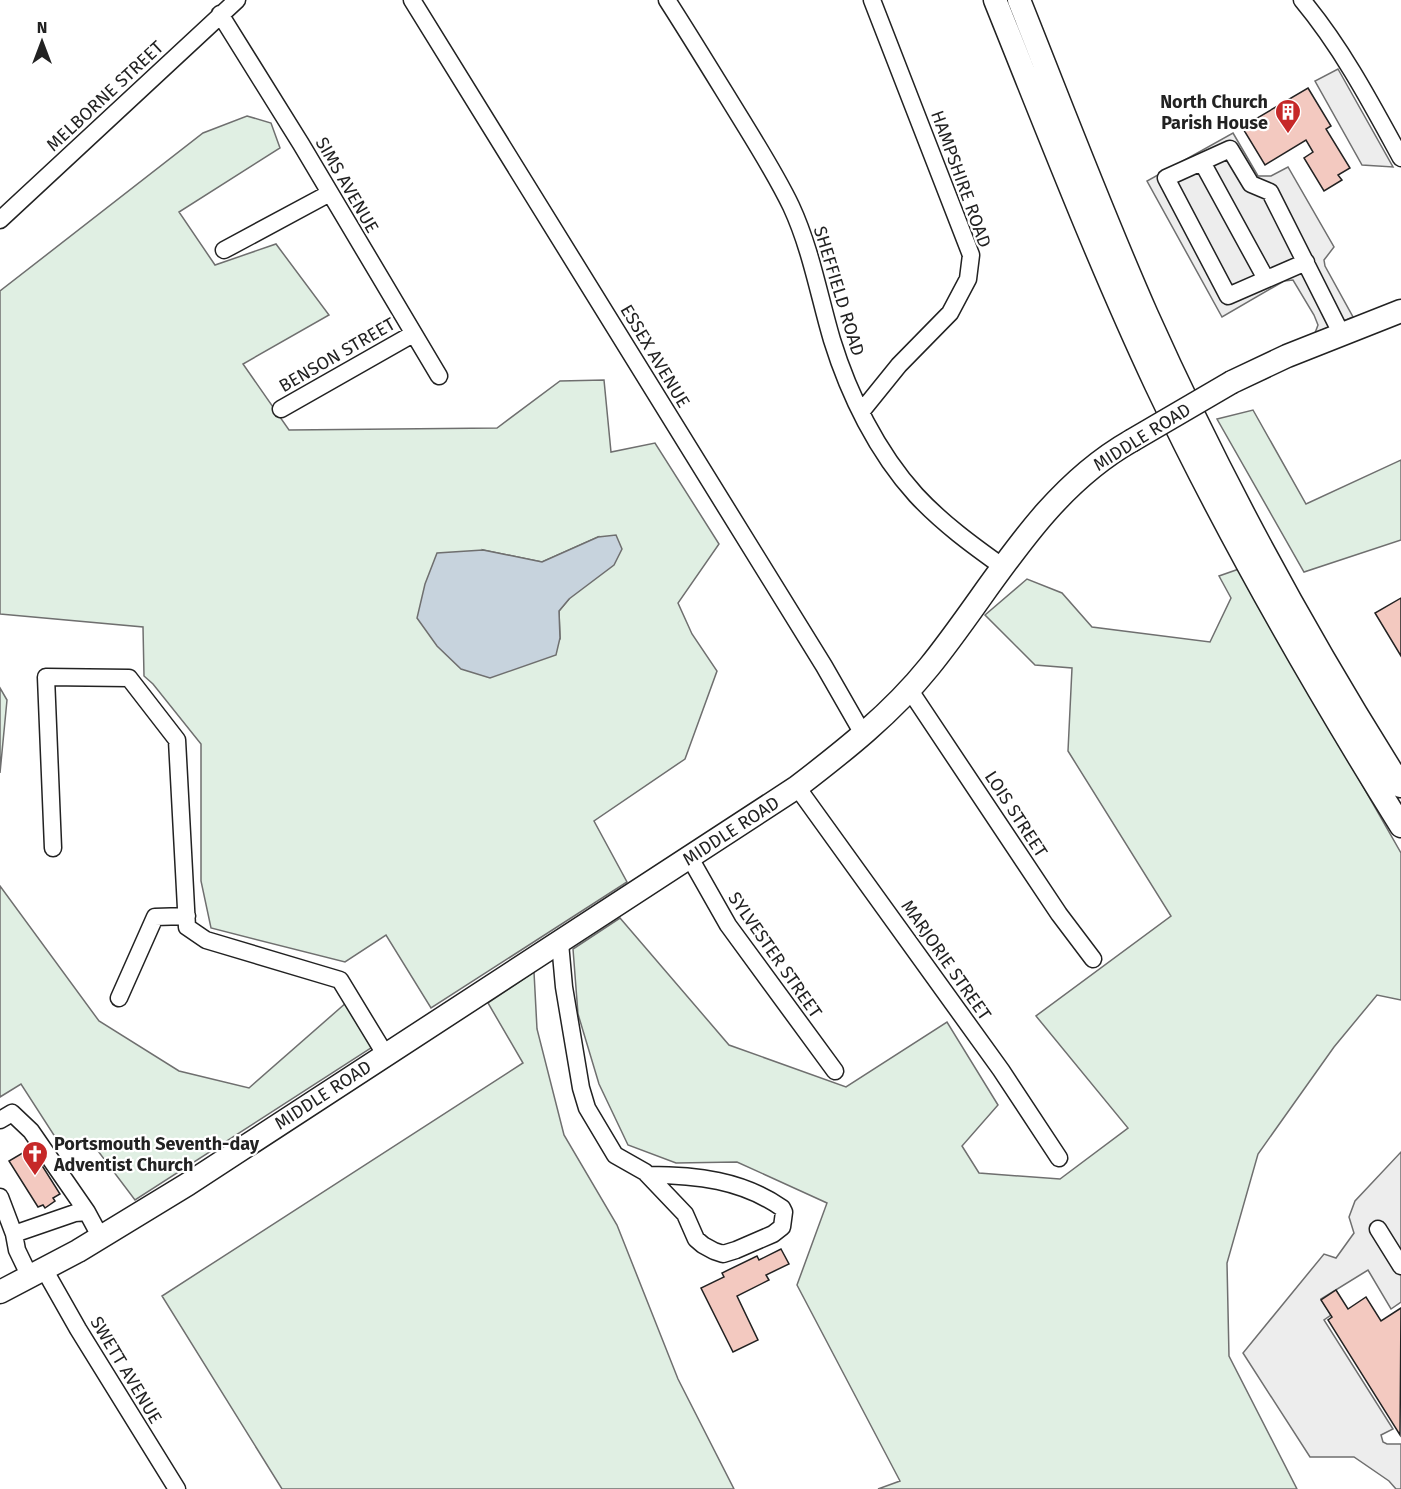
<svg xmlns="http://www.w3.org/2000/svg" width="1401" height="1489" font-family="'Fira Sans',sans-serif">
<rect width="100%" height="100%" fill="#fff"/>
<path fill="#e0efe3" stroke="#6f6f6f" stroke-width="1.5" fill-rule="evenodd" d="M247 116 271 123 280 148 179 212 215 265 276 244 329 315 243 364 289 430 497 428 560 381 604 380 611 452 655 443 719 544 678 603 692 634 717 671 685 759 594 821 627 882 431 1008 386 935 345 962 211 928 201 881V744L153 684 144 676 143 627 0 614V291L203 133ZM598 537 569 599 559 611 560 638 483 550 542 562Z
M1253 410 1306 504 1401 460V540L1304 572 1217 419Z
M1239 569 1401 853V1000L1377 995 1334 1047 1258 1154 1227 1263 1229 1356 1297 1489H878L900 1481 797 1285 827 1203 737 1162 676 1163 628 1145 599 1084 578 1014 573 949 620 918 729 1045 846 1087 947 1022 998 1105 962 1146 979 1173 1060 1179 1128 1128 1036 1016 1171 916 1068 751 1072 668 1035 665 985 615 1027 579 1062 593 1092 627 1210 642 1231 598 1219 576Z
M0 688 7 700 0 773Z
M0 886 99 1021 179 1071 249 1088 347 1002 385 1039 135 1200 89 1139 59 1143 21 1084 0 1097Z
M534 972 537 1029 564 1135 617 1225 678 1379 734 1489H282L162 1296 523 1063 488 1003Z"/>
<path fill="#ededed" stroke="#6f6f6f" stroke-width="1.5" d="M1338 69 1393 167 1362 165 1315 81Z
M1233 133 1258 176H1271L1288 167 1334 247 1324 260 1325 266 1353 317 1315 333 1318 325 1314 315 1293 280 1284 281 1222 317 1147 181Z
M1401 1152V1302L1391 1309 1368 1270 1321 1299 1331 1315 1324 1320 1393 1429 1381 1435 1383 1442 1387 1444H1401V1489H1396L1389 1481 1354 1457H1310L1243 1353 1324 1254 1336 1258 1354 1233 1349 1217 1355 1201Z"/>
<path fill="#c7d3dd" stroke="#6f6f6f" stroke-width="1.5" d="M616 535 622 549 614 565 569 599 559 611 560 638 556 655 490 678 461 669 437 646 417 618 425 584 437 553 483 550 542 562 598 537Z"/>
<path fill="#f3c9c0" stroke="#222" stroke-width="1.5" d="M1308 88 1331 126 1326 129 1350 168 1338 175 1342 180 1324 191 1304 158 1313 152 1306 140 1265 165 1242 127Z
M1401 598V656L1375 613Z
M31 1148 60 1194 53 1198 55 1201 45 1208 43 1205 38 1207 9 1161Z
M781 1249 789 1264 766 1275 769 1280 737 1296 758 1340 733 1352 701 1288 724 1277 722 1273 757 1256 759 1260Z
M1336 1290 1348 1309 1366 1297 1381 1321 1401 1308 1400 1435 1328 1320 1332 1317 1321 1300Z"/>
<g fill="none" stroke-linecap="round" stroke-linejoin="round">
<defs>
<path id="minor" d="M412 0 824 666 863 734
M667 0C694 42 720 85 746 127 762 153 778 179 791 206 811 249 819 296 832 340 849 395 877 452 916 495 942 523 972 545 1003 567
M1302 0C1342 48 1371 103 1401 158
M220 14 301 144 439 376
M1202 162 1266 279
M0 220 237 0
M224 250 330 193
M1306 262 1228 296 1166 178 1230 149 1251 184 1270 192 1342 335
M281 409 413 334
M861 412 899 365 950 313 968 279 971 255 872 0
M909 689 1059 914 1093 959
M797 787 1001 1070 1059 1158
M53 848 46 677 129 678 177 740 187 927 206 940 340 980 385 1054
M690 858 728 925 835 1071
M560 943 564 987 581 1088 587 1108 615 1155 645 1172 685 1214 696 1239 703 1245 714 1251 723 1254 736 1250 773 1234 782 1227 784 1212 782 1208C742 1180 696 1175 649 1175
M119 998 155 917 187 916
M0 1120 12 1113 31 1131 87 1212
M0 1197 14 1234 17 1250 30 1277
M1378 1229 1401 1266
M14 1234 75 1213 87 1212 101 1238
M44 1269 78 1329 177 1489"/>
<path id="major" d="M995 0C1047 129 1097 259 1156 385 1228 537 1312 683 1401 826
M1019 0C1061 105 1101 211 1147 315 1220 478 1306 636 1401 786
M1232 382 1287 356 1401 311
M0 1292 78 1251 188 1184 797 787C844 751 892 713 929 667 993 588 1040 493 1131 441"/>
</defs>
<use href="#minor" stroke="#222" stroke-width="19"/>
<use href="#major" stroke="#222" stroke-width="25"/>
<use href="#minor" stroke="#fff" stroke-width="16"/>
<use href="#major" stroke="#fff" stroke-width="22"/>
<defs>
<path id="major-bridge" d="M1131 441 1232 382"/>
</defs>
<use href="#major-bridge" stroke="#222" stroke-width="25" stroke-linecap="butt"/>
<use href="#major-bridge" stroke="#fff" stroke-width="22"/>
</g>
<defs>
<symbol id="building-pin" viewBox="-11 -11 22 30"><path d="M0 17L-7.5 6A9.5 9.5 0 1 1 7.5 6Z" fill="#c62828" stroke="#fff"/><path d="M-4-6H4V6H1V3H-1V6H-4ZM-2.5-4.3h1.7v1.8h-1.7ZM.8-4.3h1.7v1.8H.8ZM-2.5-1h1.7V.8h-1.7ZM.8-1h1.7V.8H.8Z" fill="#fff"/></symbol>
<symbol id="church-pin" viewBox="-11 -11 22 30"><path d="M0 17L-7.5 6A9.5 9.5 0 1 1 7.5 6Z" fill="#c62828" stroke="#fff"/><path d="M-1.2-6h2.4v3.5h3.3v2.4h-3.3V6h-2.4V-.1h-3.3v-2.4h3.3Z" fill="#fff"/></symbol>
</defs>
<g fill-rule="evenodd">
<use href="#building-pin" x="1273" y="97" width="30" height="40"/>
<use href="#church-pin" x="20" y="1139" width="30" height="40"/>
</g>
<g text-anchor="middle" stroke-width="4.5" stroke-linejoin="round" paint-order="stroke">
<g font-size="18" fill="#222" stroke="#fff">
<text transform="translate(105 96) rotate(-43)" y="6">MELBORNE STREET</text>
<text transform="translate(961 179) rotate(70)" y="6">HAMPSHIRE ROAD</text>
<text transform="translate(347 185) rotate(60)" y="6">SIMS AVENUE</text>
<text transform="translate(839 291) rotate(73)" y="6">SHEFFIELD ROAD</text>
<text transform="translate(337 355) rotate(-30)" y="6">BENSON STREET</text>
<text transform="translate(655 356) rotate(59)" y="6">ESSEX AVENUE</text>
<text transform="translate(1142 437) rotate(-32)" y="6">MIDDLE ROAD</text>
<text transform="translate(1016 814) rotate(57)" y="6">LOIS STREET</text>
<text transform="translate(731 831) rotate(-33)" y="6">MIDDLE ROAD</text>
<text transform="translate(775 955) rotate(55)" y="6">SYLVESTER STREET</text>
<text transform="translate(946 960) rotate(55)" y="6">MARJORIE STREET</text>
<text transform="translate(323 1095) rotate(-33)" y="6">MIDDLE ROAD</text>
<text transform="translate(126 1370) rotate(59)" y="6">SWETT AVENUE</text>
</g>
<g font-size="18" font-weight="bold" fill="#222" stroke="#fff" text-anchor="end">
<text x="1268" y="108">North Church<tspan x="1268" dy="21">Parish House</tspan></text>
<text x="54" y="1150" text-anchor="start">Portsmouth Seventh-day<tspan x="54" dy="21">Adventist Church</tspan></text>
</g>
</g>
<g transform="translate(42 42)" stroke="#ffffff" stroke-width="4.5" paint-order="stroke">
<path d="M0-4.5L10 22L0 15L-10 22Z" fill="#222222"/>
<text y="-9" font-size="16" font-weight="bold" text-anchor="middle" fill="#222222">N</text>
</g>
</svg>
